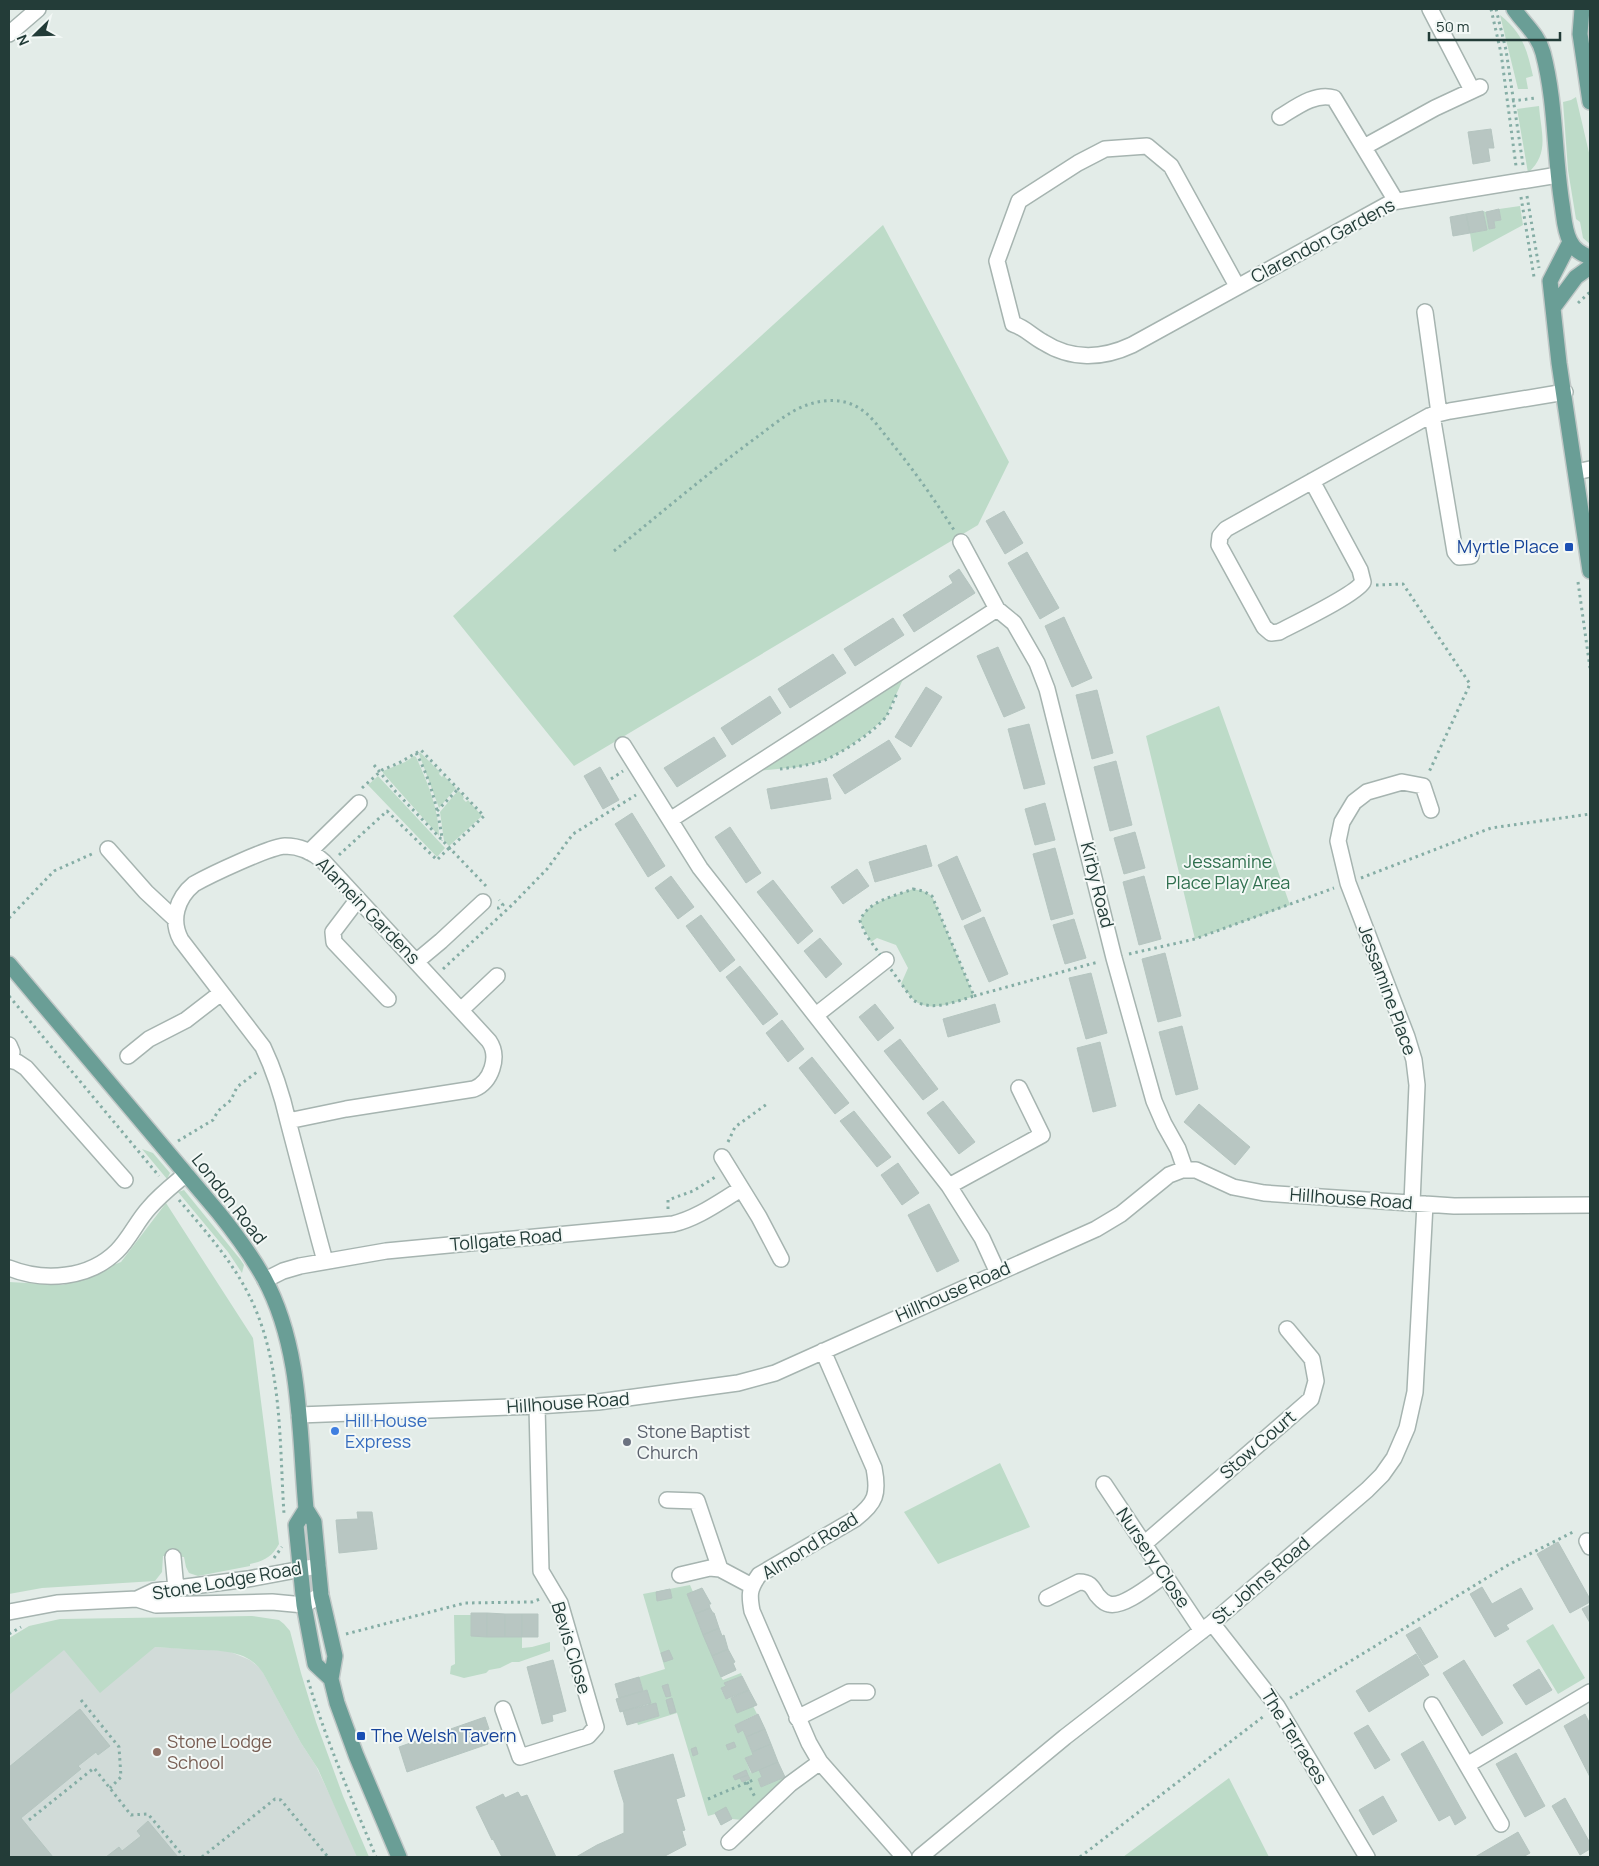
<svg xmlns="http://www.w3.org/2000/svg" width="1599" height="1866" font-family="Manrope,sans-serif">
<rect width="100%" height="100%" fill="#e3ece8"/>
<path fill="#d1dbd8" d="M155 1647 228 1651 250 1660 261 1669 301 1743 316 1766 359 1857H9V1691L59 1650Z"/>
<path fill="#bddbc8" d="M1500 15C1523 33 1527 50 1533 76L1526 78 1528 89H1518Z
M1576 97 1590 157V244L1583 238 1580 222 1576 219 1568 170 1563 102 1571 100Z
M1539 106C1541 133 1550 153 1528 173L1517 109Z
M1520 206 1523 225 1473 252 1470 233 1486 230 1483 211 1486 212 1489 229 1495 228 1494 221 1501 220 1499 209Z
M883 225 1009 462 978 525 574 766 453 616Z
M909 666 886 717 868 733 844 750 825 760 798 767 746 772Z
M1219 706 1290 905 1195 939 1146 736Z
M420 752 440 772 439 774 442 777 443 775 456 788 439 808 419 754Z
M414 756 416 757C427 781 439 810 439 836L383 773V771L405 762Z
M378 776 445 848 437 857 368 785Z
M459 791 464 797 463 799 466 802 468 800 482 816 449 846 444 841 440 812 455 794Z
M913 889 923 891 932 896 974 996C959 1001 936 1011 920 1004 912 1001 907 991 901 984L908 968 896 945 877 938 871 942 860 921C867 901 895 896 913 889Z
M142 1149 153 1153 170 1173 167 1179Z
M184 1190 240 1259 244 1265 242 1273 228 1252 178 1192Z
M166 1203 253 1338 279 1544C272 1557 264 1561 250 1564V1566L198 1576 189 1573 186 1567 184 1557 163 1556 162 1572 155 1581 42 1588 9 1594V1282L63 1285 121 1262Z
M1000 1463 1030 1527 938 1564 904 1512Z
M690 1585 693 1592 687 1594 721 1677 723 1680 741 1673 742 1676 725 1683 726 1686 721 1689 726 1699 731 1698 737 1713 753 1706 757 1714 735 1725 738 1732 743 1730 752 1752 753 1755 745 1758 751 1773 759 1770 762 1777 758 1779 761 1787 784 1777 785 1781 742 1820 732 1819 721 1825 715 1814 708 1816 677 1713 638 1725 637 1722 659 1716 656 1704 648 1706 647 1690 643 1691 639 1677 665 1669 643 1594Z
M454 1615H471V1636L522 1637V1648L532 1647 550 1642V1651L519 1662H512L500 1668 489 1670 486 1673 464 1678 450 1674 451 1666 455 1664Z
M252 1616 279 1620 284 1624 290 1631 301 1673 316 1722 343 1796 369 1857H357L318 1769 301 1743 263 1673C248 1650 223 1651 199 1650 185 1649 170 1648 155 1647L100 1693 64 1650 9 1695V1638L29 1626 60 1619Z
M1553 1624 1585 1678 1558 1694 1526 1641Z
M1229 1778 1269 1857H1123Z"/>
<path fill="#b8c6c2" stroke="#b5c5c0" d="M1491 129 1494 148H1488L1490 161 1473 164 1468 132Z
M1499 209 1501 220 1494 221 1495 228 1489 229 1486 212Z
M1483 211 1487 230 1470 233 1466 214Z
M1466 214 1470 233 1453 236 1450 217Z
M1004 511 1023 543 1005 554 986 521Z
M1027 552 1059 608 1040 619 1008 563Z
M959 569 975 593 914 632 903 615 953 583 949 576Z
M1064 617 1092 678 1072 687 1045 626Z
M893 618 904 635 855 666 844 649Z
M998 647 1025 708 1004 717 977 656Z
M833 654 846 673 790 708 778 689Z
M926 687 942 697 911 747 895 737Z
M1097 690 1113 753 1092 759 1076 695Z
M770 696 781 713 732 745 721 728Z
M1029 724 1045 784 1024 789 1008 729Z
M714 737 726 756 677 787 664 768Z
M889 740 901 759 845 794 833 775Z
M1116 761 1132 825 1110 831 1094 767Z
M600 767 619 800 603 809 584 776Z
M827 778 831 799 771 809 767 789Z
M1045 803 1055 840 1035 845 1025 809Z
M632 813 665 866 648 877 615 824Z
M730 827 761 873 746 883 715 837Z
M1135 832 1145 868 1124 874 1114 838Z
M926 845 932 866 875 882 869 862Z
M1055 848 1073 914 1051 920 1033 854Z
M957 856 981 911 962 920 938 865Z
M857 869 869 886 843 904 831 887Z
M671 876 694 907 678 919 655 888Z
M1144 876 1161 939 1139 945 1123 882Z
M773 880 813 931 798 944 757 892Z
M701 915 735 960 720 972 686 926Z
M984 917 1008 974 989 982 964 926Z
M1074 919 1086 958 1065 964 1053 925Z
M820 938 842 964 826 978 804 951Z
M1165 953 1181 1016 1158 1022 1142 959Z
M740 966 778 1014 763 1025 726 977Z
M1091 973 1107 1033 1086 1039 1069 978Z
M875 1004 894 1028 878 1041 859 1017Z
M995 1004 1000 1022 948 1037 943 1019Z
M782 1020 804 1049 788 1062 766 1033Z
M1182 1026 1198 1089 1176 1095 1159 1032Z
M900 1039 938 1089 923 1100 884 1051Z
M1100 1042 1116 1106 1093 1112 1077 1048Z
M812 1057 849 1103 835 1114 799 1068Z
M943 1101 975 1142 959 1154 927 1113Z
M1199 1104 1250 1147 1235 1165 1184 1122Z
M854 1111 891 1157 877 1167 840 1121Z
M898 1163 919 1193 902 1205 881 1175Z
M929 1204 959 1261 937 1272 908 1215Z
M357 1512H372L377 1549 339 1553 336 1520 358 1519Z
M1558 1542 1590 1599V1602L1570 1613 1537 1554Z
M1482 1587 1492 1604 1521 1588 1533 1609 1506 1625 1509 1629 1495 1637 1470 1594Z
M702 1588 711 1604H709L710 1608 695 1614 687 1594Z
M670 1589 672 1598 657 1601 656 1592Z
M1590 1605V1623L1582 1609Z
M710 1608 713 1613H714L719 1628 703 1635 695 1614Z
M471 1613H487V1637L471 1636Z
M487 1613 505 1614V1637H487Z
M505 1614H522V1637H505Z
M522 1614H538V1637H522Z
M1420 1627 1438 1657 1424 1665 1406 1635Z
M719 1628 722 1636 724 1635 728 1649 712 1656 703 1635Z
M728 1649 735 1662 733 1663 736 1670 721 1677 712 1656Z
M669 1650 673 1659 664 1662 661 1653Z
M1416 1654 1429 1675 1369 1712 1356 1691Z
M553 1660 566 1711 552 1715 553 1721 542 1724 527 1667Z
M1464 1660 1503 1723 1482 1736 1443 1673Z
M1539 1669 1552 1690 1526 1705 1513 1685Z
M742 1676 749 1690 726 1699 721 1688 726 1686 724 1683Z
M639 1677 643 1691 619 1698 615 1684Z
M668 1684 671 1696 666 1697 662 1686Z
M647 1690 651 1703 620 1712 616 1699Z
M749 1690 757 1705 737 1713 731 1698Z
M672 1698 676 1712 670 1714 666 1700Z
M656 1703 659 1716 627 1725 623 1711Z
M80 1709 110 1746 98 1755 96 1752 78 1766 81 1769 21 1818 53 1857H9V1767Z
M758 1714 765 1729 746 1737 743 1730 738 1733 735 1725Z
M1585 1714 1590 1724V1777L1564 1726Z
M485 1717 489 1729 483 1731 488 1744 407 1772 399 1747Z
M1368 1725 1390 1760 1375 1769 1354 1733Z
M765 1729 771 1744 752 1752 746 1737Z
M1423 1741 1466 1818 1455 1825 1450 1815 1439 1821 1401 1754Z
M734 1742 736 1747 728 1750 726 1745Z
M771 1744 778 1762 752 1773 745 1758 753 1755 752 1752Z
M696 1747 698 1754 693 1756 691 1749Z
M1516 1753 1545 1806 1525 1817 1496 1764Z
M673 1754 685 1796 676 1799 685 1830 682 1831 686 1845 665 1856 666 1857H576L597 1845 624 1833V1803L614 1771Z
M778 1762 785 1777 761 1787 758 1779 762 1777 759 1770Z
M746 1770 748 1775 735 1780 733 1776Z
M748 1775 750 1779 742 1782 740 1778Z
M518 1792 521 1797 527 1795 556 1857H502L493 1839 492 1840 476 1807 503 1794 505 1798Z
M1383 1796 1397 1821 1373 1835 1359 1810Z
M1565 1798 1590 1843V1849L1580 1855 1552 1806Z
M726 1807 732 1819 721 1825 715 1813Z
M148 1821 178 1857H106L119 1847 122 1851 141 1836 137 1831Z
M1518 1832 1530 1853 1523 1857H1475Z"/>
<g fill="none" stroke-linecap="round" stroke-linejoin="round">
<defs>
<path id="minor" d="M1430 9 1472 90
M9 34 38 9
M1280 117C1295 108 1315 92 1334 98L1396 201
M1364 147 1435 108 1480 87
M1237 286 1171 166 1147 146 1105 149 1078 163 1019 201 997 261 1013 324C1024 327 1032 336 1043 342 1071 360 1102 359 1132 345L1392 202 1558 175
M1425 312 1439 413
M1432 415 1455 552 1459 557 1471 556
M1576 472 1590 469
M1312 481 1360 570 1363 582C1355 595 1296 623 1279 632L1271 633 1264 627 1219 545 1220 536 1226 529 1429 416 1450 411 1565 392
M961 542 997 609
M623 745 670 820
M108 849 146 892 175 919
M309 852 359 803
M358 899 333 932 334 942 388 999
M417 961 441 941 483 902
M462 1009 497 976
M816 1015 886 960
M9 1045 12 1052 9 1060
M128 1056 149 1039 186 1020 221 993
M9 1060 17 1062 26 1068 125 1180
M288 1121 346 1109 474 1089C491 1082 500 1057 489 1041L324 862C314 853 300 846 285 846 269 847 210 875 194 884 177 898 170 920 181 940L263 1047C274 1070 282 1095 288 1121L319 1239 325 1261
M722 1157 759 1217 781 1259
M949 1186 1042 1135 1019 1088
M1412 1203 1417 1085 1414 1060 1407 1037 1348 883 1338 841 1342 822 1354 802 1367 792 1402 782 1423 786 1431 810
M9 1268C44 1282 89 1279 117 1251 130 1238 137 1221 149 1208 160 1195 173 1185 186 1174
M998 1273 982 1238 949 1186 700 868 670 820 997 609 1014 623 1037 663 1047 689 1114 958 1154 1101 1164 1124 1178 1149 1185 1169
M265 1280 283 1271 300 1266 386 1251 673 1224C698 1218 719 1202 741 1189
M823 1351 874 1468C879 1494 876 1503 855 1519L759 1575C749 1589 749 1595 752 1611L809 1743 820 1762 904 1857
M299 1415 537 1406 598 1402 738 1383 775 1373 1096 1229 1121 1214 1169 1175 1182 1170H1196L1233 1187 1264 1193 1454 1206 1590 1205
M1104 1484 1202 1631
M667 1500 697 1501 720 1569 752 1586
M1587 1541 1590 1547
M1144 1544 1311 1399 1316 1381 1312 1359 1287 1329
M173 1557 176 1589
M680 1575 710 1568 720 1569
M1047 1598 1079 1582C1090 1582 1092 1587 1097 1595 1101 1599 1103 1603 1109 1604 1124 1608 1153 1583 1165 1575
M137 1599 154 1591 248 1579 318 1566
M9 1612 57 1603 137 1599 156 1605 272 1602 304 1605 321 1595
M1212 1623 1277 1706 1367 1857
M1432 1705 1501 1824
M503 1709 520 1757 588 1736 596 1727 560 1603 541 1571 537 1406
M797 1718 849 1692H867
M1467 1765 1590 1692
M729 1842 790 1784 820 1762
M920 1857 1065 1737 1212 1623 1367 1490 1382 1475 1394 1458 1407 1428 1415 1392 1425 1204"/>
<path id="major" d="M1514 9C1524 24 1538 34 1543 53 1556 102 1554 154 1562 204 1564 216 1564 230 1570 241 1574 250 1581 254 1590 257
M1582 9 1580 34 1590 102
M1570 242 1550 281 1559 363 1590 571
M1553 308 1576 277 1590 267
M9 964 218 1212C235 1233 251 1255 264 1278 302 1348 299 1432 306 1509L314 1522 321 1595 335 1656 331 1679 337 1703 356 1755 399 1857
M306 1509 296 1525 304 1605 315 1664 331 1679"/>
</defs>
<use href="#minor" stroke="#a6b4b0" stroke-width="18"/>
<use href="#major" stroke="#c1c8c7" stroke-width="18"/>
<path stroke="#85ada5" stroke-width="3" stroke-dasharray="2.5 4" stroke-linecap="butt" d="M1491 9 1501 53 1516 166
M1496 9 1506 50 1523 165
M1512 101 1536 98
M1527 196 1539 268
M1521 197 1534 277
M1578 303 1590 292
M614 551C661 513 708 473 757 437 772 426 789 411 807 405 824 399 843 398 859 408 872 416 880 429 890 441 913 469 934 499 954 530
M1578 582 1590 668
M1376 585 1403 584 1470 684 1429 772
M416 753 421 750 484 816 449 849
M374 765 396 792 486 886
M780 769C795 767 811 765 825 760 840 754 879 729 887 715 891 709 893 701 897 694
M611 779 623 771
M362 788 382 770 399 763 416 753C430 778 438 809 442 838L441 840
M437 811 458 789
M339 855 387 811 437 860 449 848
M1361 878 1491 828 1590 814
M913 889 923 891 932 896 974 996C954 1002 932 1012 913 1000L866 935 860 921C867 901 895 896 913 889Z
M497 908H499L503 905 499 900
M9 918 54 871 94 853
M1129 954 1195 939 1334 888
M443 969 513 904 547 869 573 834 636 795
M9 996 159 1176
M974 996 1098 962
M178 1141 213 1120 218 1111 231 1100 237 1087 257 1072
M728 1142 735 1127 767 1104
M179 1200C202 1227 226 1254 243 1284 283 1353 279 1437 284 1514
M668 1209V1200L693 1191 717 1176
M274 1558 282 1547
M9 1634 21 1627
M346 1634 465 1603 532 1602 540 1599
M308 1680C326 1741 352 1799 376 1857
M1290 1698 1508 1565 1573 1532
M81 1700 119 1747 121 1777 110 1788
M747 1782 755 1797
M708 1799 753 1780
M29 1820 94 1768 131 1815 148 1814 184 1857
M202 1857 275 1799 281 1800 328 1857
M1080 1857 1264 1716"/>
<use href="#minor" stroke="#fff" stroke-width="15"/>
<use href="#major" stroke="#6a9e96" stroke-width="15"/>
</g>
<g fill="#1a4fb4" stroke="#f3f8f6" stroke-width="2">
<rect x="1564" y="542" width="10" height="10" rx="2.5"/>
<rect x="356" y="1731" width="10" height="10" rx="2.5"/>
</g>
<circle fill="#3f7fe0" stroke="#f3f8f6" stroke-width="2" cx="335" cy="1431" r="5"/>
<circle fill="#6b7280" stroke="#f3f8f6" stroke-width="2" cx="627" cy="1442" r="5"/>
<circle fill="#8d6e63" stroke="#f3f8f6" stroke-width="2" cx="157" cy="1752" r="5"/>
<g text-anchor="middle" stroke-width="4" stroke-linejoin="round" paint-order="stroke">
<g font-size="18" fill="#233c38" stroke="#f3f8f6">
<text transform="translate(1323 241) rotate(-28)" y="6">Clarendon Gardens</text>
<text transform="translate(1097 885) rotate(76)" y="6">Kirby Road</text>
<text transform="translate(368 911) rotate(46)" y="6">Alamein Gardens</text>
<text transform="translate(1387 990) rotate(70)" y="6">Jessamine Place</text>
<text transform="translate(229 1199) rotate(52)" y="6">London Road</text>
<text transform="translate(1351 1199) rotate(4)" y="6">Hillhouse Road</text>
<text transform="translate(506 1240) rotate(-5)" y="6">Tollgate Road</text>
<text transform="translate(953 1292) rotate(-24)" y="6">Hillhouse Road</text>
<text transform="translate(568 1403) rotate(-4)" y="6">Hillhouse Road</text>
<text transform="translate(1258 1445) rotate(-41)" y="6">Stow Court</text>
<text transform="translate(810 1546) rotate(-32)" y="6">Almond Road</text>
<text transform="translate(1153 1558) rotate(56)" y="6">Nursery Close</text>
<text transform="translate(227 1581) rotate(-10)" y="6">Stone Lodge Road</text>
<text transform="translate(1261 1581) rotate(-41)" y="6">St. Johns Road</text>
<text transform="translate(571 1648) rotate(73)" y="6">Bevis Close</text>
<text transform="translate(1294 1737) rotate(58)" y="6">The Terraces</text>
</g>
<g font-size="18" fill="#164399" stroke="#f3f8f6" text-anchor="end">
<text x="1559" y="553">Myrtle Place</text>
<text x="371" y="1742" text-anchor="start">The Welsh Tavern</text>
</g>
<g font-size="18" fill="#30704f" stroke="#f3f8f6">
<text x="1228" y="868">Jessamine<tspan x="1228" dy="21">Place Play Area</tspan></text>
</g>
<g font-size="18" fill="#366cbe" stroke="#f3f8f6" text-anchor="start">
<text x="345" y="1427">Hill House<tspan x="345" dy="21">Express</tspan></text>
</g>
<g font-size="18" fill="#5b616d" stroke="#f3f8f6" text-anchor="start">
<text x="637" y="1438">Stone Baptist<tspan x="637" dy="21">Church</tspan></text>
</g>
<g font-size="18" fill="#785e54" stroke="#f3f8f6" text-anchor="start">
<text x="167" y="1748">Stone Lodge<tspan x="167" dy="21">School</tspan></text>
</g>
</g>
<rect width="1599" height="1866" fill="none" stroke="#233c38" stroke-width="20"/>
<g transform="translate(35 35) rotate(247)" stroke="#f3f8f6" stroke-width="4" paint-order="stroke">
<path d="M0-4L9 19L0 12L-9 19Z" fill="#233c38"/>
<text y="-8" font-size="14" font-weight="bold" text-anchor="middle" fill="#233c38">N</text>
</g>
<path d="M1429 32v8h131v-8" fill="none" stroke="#233c38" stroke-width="2.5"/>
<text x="1436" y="32" font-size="15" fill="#233c38" stroke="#f3f8f6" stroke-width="4" paint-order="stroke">50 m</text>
</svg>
